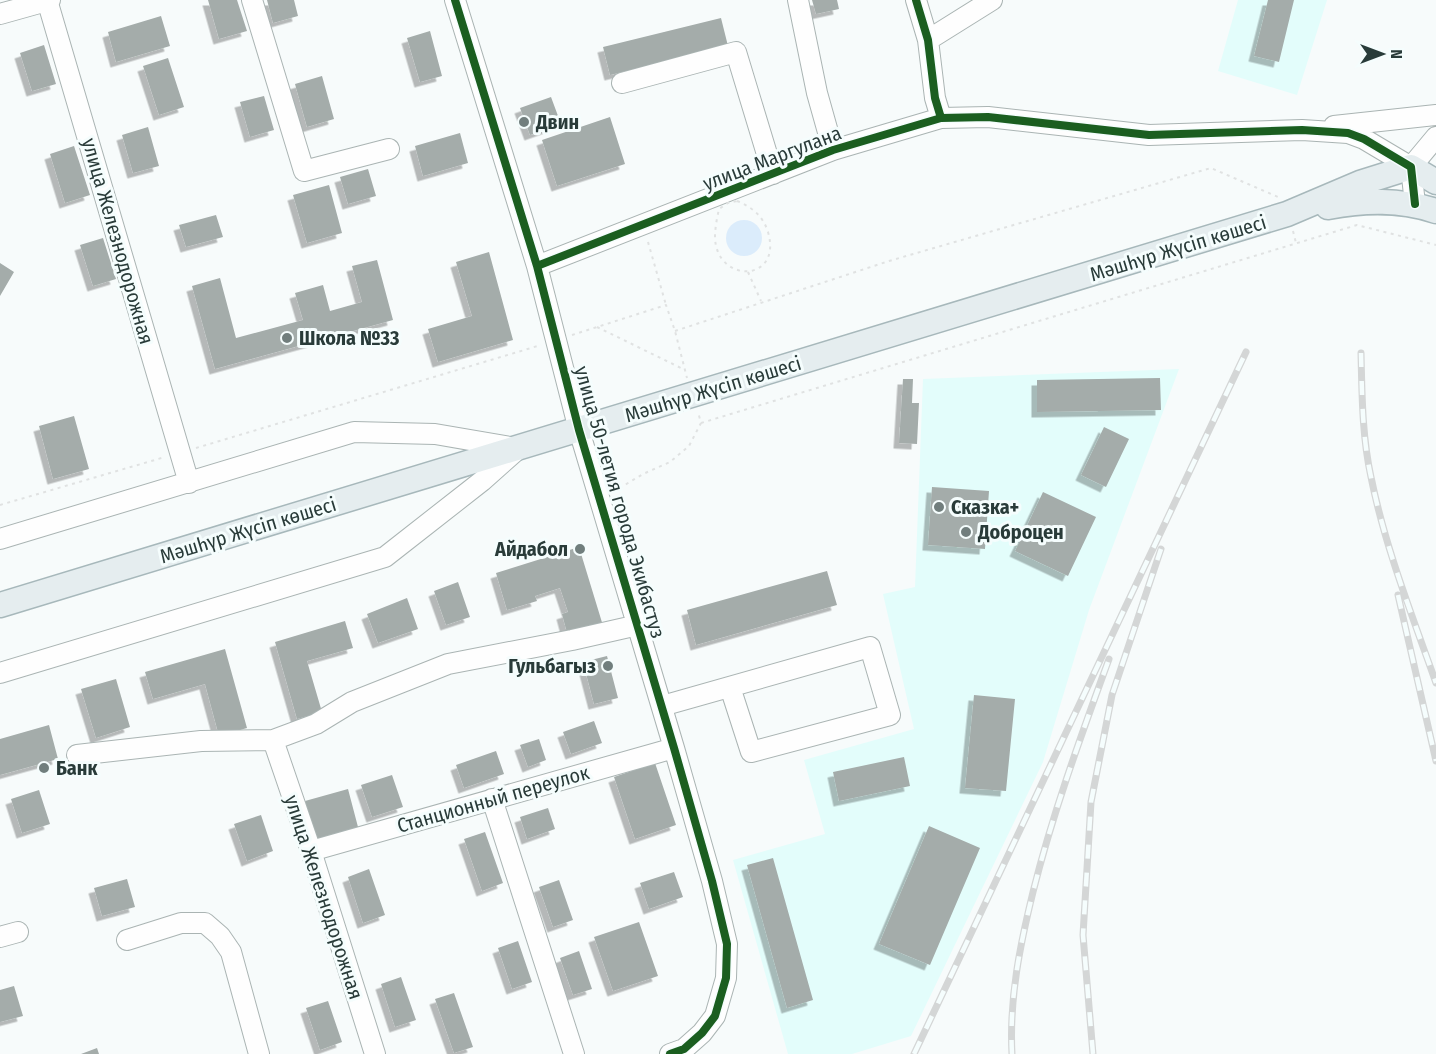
<svg xmlns="http://www.w3.org/2000/svg" width="1436" height="1054" font-family="'Fira Sans Condensed',sans-serif">
<defs>
<filter id="shadow"><feDropShadow dx="-5.5" dy="5.5" stdDeviation="0" flood-color="#0004"/></filter>
</defs>
<rect width="100%" height="100%" fill="#f7fbfb"/>
<path fill="#e3fdfb" d="M1238 0H1327L1297 95 1218 71Z
M1179 369 1089 610 1043 762 911 1036 852 1054H788L733 860 825 834 804 760 914 729 883 594 915 587 923 379Z"/>
<path fill="#dbecfb" d="M726 238a18 18 0 1 1 36 0a18 18 0 1 1-36 0Z"/>
<path fill="#a4acaa" filter="url(#shadow)" d="M208 0H237L247 31 219 39Z
M267 0H294L298 16 273 23Z
M812 0H837L839 9 816 14Z
M1268 0H1294L1279 62 1254 56Z
M161 16 170 46 116 62 108 32Z
M721 18 728 46 610 75 603 47Z
M430 31 442 76 420 82 407 38Z
M44 45 56 84 32 91 20 53Z
M168 58 184 107 159 115 143 66Z
M322 76 334 119 307 127 295 84Z
M264 96 274 130 250 137 240 102Z
M551 97 561 124 530 135 520 108Z
M610 117 625 164 557 186 542 140Z
M148 127 159 166 133 173 122 135Z
M460 133 468 163 423 176 415 146Z
M74 146 90 195 65 203 50 154Z
M368 169 376 196 348 204 340 177Z
M329 185 342 233 307 243 293 195Z
M216 215 223 237 186 247 179 225Z
M103 238 116 279 93 286 80 245Z
M489 252 513 340 438 362 428 329 472 316 456 262Z
M377 260 393 320 215 369 192 286 220 278 236 338 303 320 295 293 323 285 330 311 362 302 352 266Z
M0 263 14 272 0 296Z
M1160 378 1161 410 1037 412V380Z
M903 379H913L912 403H919L917 444 899 443Z
M74 416 89 469 53 479 39 426Z
M1104 427 1129 439 1106 487 1081 475Z
M932 487 989 491 985 549 928 545Z
M1043 492 1096 517 1068 576 1015 551Z
M579 547 604 629 569 640 562 614 568 612 560 588 535 596 537 601 507 610 496 573Z
M827 571 837 605 696 645 687 610Z
M458 582 470 617 446 625 434 591Z
M407 598 418 629 378 643 367 614Z
M345 621 353 648 307 661 322 712 297 719 275 642Z
M225 649 247 728 219 736 205 684 153 699 145 672Z
M607 656 618 698 594 704 583 662Z
M116 679 130 727 96 738 81 689Z
M974 695 1015 699 1006 791 965 788Z
M594 721 602 743 571 754 563 732Z
M49 725 58 759 0 775V739Z
M539 739 546 760 528 767 520 745Z
M496 751 504 774 464 788 456 765Z
M904 757 910 786 839 801 833 772Z
M655 763 676 825 635 839 614 777Z
M392 775 403 807 372 817 361 785Z
M348 789 358 827 316 839 305 801Z
M39 790 50 824 22 833 11 799Z
M548 808 555 829 527 839 520 817Z
M261 815 273 851 247 861 234 824Z
M929 826 980 848 930 965 879 944Z
M485 832 503 883 482 891 464 839Z
M773 858 813 1000 787 1008 747 865Z
M369 869 385 915 363 923 348 877Z
M674 872 683 897 649 909 640 883Z
M127 879 135 907 102 916 94 888Z
M559 880 573 920 553 927 539 887Z
M639 922 658 976 613 991 594 937Z
M518 941 532 982 512 989 498 948Z
M579 951 592 989 573 995 560 958Z
M401 977 416 1020 395 1027 381 984Z
M14 986 23 1016 0 1022V990Z
M454 993 473 1047 454 1053 435 999Z
M328 1001 342 1042 320 1050 306 1008Z
M97 1048 99 1054H81Z"/>
<g fill="none" stroke-linecap="round" stroke-linejoin="round">
<defs>
<path id="minor" d="M47 0 189 483
M252 0 304 171 389 149
M455 0 537 266 579 430 674 748 712 881 727 944 726 978 715 1016 702 1033 684 1049 670 1054
M798 0 817 93 833 150
M0 14 50 0
M928 40 992 0
M622 83 736 52 773 174
M941 118 988 117 1149 135 1302 130 1348 133 1364 139 1411 167
M1334 126 1436 115
M1415 204 1411 167 1436 137
M537 266 833 150 941 118 935 98 928 40 916 0
M0 539 354 432 435 434 516 448
M0 673 385 557 482 481 518 449
M662 706 870 647 890 715 751 752 730 687
M273 740 311 851 375 1054
M77 755 201 741 273 740 316 724 352 702 448 664 572 640 638 625
M492 799 574 1054
M311 851 674 748
M0 937 18 932
M127 940 181 923H205L220 936 231 952 259 1054"/>
<path id="major" d="M1328 207C1365 200 1400 199 1436 211
M0 605 1287 214 1360 183 1411 167 1436 182"/>
</defs>
<use href="#minor" stroke="#aab4b3" stroke-width="22"/>
<use href="#major" stroke="#a7b8bb" stroke-width="27"/>
<path stroke="#e0e2e2" stroke-width="2" stroke-dasharray="3 4.5" stroke-linecap="butt" d="M737 201C752 207 763 216 768 232 783 283 716 284 715 237 715 228 717 218 719 209L728 203Z
M1293 231 1296 243
M648 242 666 305
M748 272 761 301
M597 327 683 369
M675 331 889 261 1211 168 1278 197
M572 335 666 305 675 331 687 378
M701 423 1357 225 1436 245
M196 448 541 345
M613 492 643 474 670 462 689 446 701 423 698 412
M0 505 165 457"/>
<use href="#minor" stroke="#fefefe" stroke-width="20"/>
<use href="#major" stroke="#e5edef" stroke-width="24"/>
<defs>
<path id="rail" d="M1361 353C1362 394 1362 436 1371 477 1385 547 1412 615 1436 683
M1398 595 1436 761
M914 1054 1246 352
M1012 1054C1009 999 1020 945 1033 892 1053 812 1081 736 1109 659
M1093 1054 1083 935 1091 802 1112 695 1161 549"/>
</defs>
<use href="#rail" stroke="#d4d6d6" stroke-width="7"/>
<use href="#rail" stroke="#f5fdfd" stroke-width="4.5" stroke-dasharray="14" stroke-linecap="butt"/>
<defs>
<path id="cycleway" d="M455 0 537 266 579 430 674 748 712 881 727 944 726 978 715 1016 702 1033 684 1049 670 1054
M941 118 988 117 1149 135 1302 130 1348 133 1364 139 1411 167 1415 204
M537 266 833 150 941 118 935 98 928 40 916 0"/>
</defs>
<use href="#cycleway" stroke="#f5fdfd" stroke-width="11"/>
<use href="#cycleway" stroke="#1b5e20" stroke-width="8"/>
</g>
<g fill="#717e7d" stroke="#f5fdfd" stroke-width="2">
<circle cx="524" cy="122" r="6"/>
<circle cx="287" cy="338" r="6"/>
<circle cx="939" cy="507" r="6"/>
<circle cx="966" cy="532" r="6"/>
<circle cx="580" cy="549" r="6"/>
<circle cx="608" cy="666" r="6"/>
<circle cx="44" cy="768" r="6"/>
</g>
<g text-anchor="middle" stroke-width="6" stroke-linejoin="round" paint-order="stroke">
<g font-size="20" font-weight="bold" fill="#293b39" stroke="#f5fdfd" text-anchor="start">
<text x="536" y="129">Двин</text>
<text x="299" y="345">Школа №33</text>
<text x="951" y="514">Сказка+</text>
<text x="978" y="539">Доброцен</text>
<text x="568" y="556" text-anchor="end">Айдабол</text>
<text x="596" y="673" text-anchor="end">Гульбагыз</text>
<text x="56" y="775">Банк</text>
</g>
<g font-size="20" fill="#293b39" stroke="#f5fdfd">
<text transform="translate(772 158) rotate(-21)" y="7">улица Маргулана</text>
<text transform="translate(118 241) rotate(74)" y="7">улица Железнодорожная</text>
<text transform="translate(1178 248) rotate(-17)" y="7">Мәшһүр Жүсіп көшесі</text>
<text transform="translate(713 389) rotate(-17)" y="7">Мәшһүр Жүсіп көшесі</text>
<text transform="translate(620 502) rotate(74)" y="7">улица 50-летия города Экибастуз</text>
<text transform="translate(248 530) rotate(-17)" y="7">Мәшһүр Жүсіп көшесі</text>
<text transform="translate(493 799) rotate(-16)" y="7">Станционный переулок</text>
<text transform="translate(324 897) rotate(72)" y="7">улица Железнодорожная</text>
</g>
</g>
<g transform="translate(1382 54) rotate(90)" stroke="#f5fdfd" stroke-width="4.5" paint-order="stroke">
<path d="M0-4.5L10 22L0 15L-10 22Z" fill="#293b39"/>
<text y="-9" font-size="16" font-weight="bold" text-anchor="middle" fill="#293b39">N</text>
</g>
</svg>
